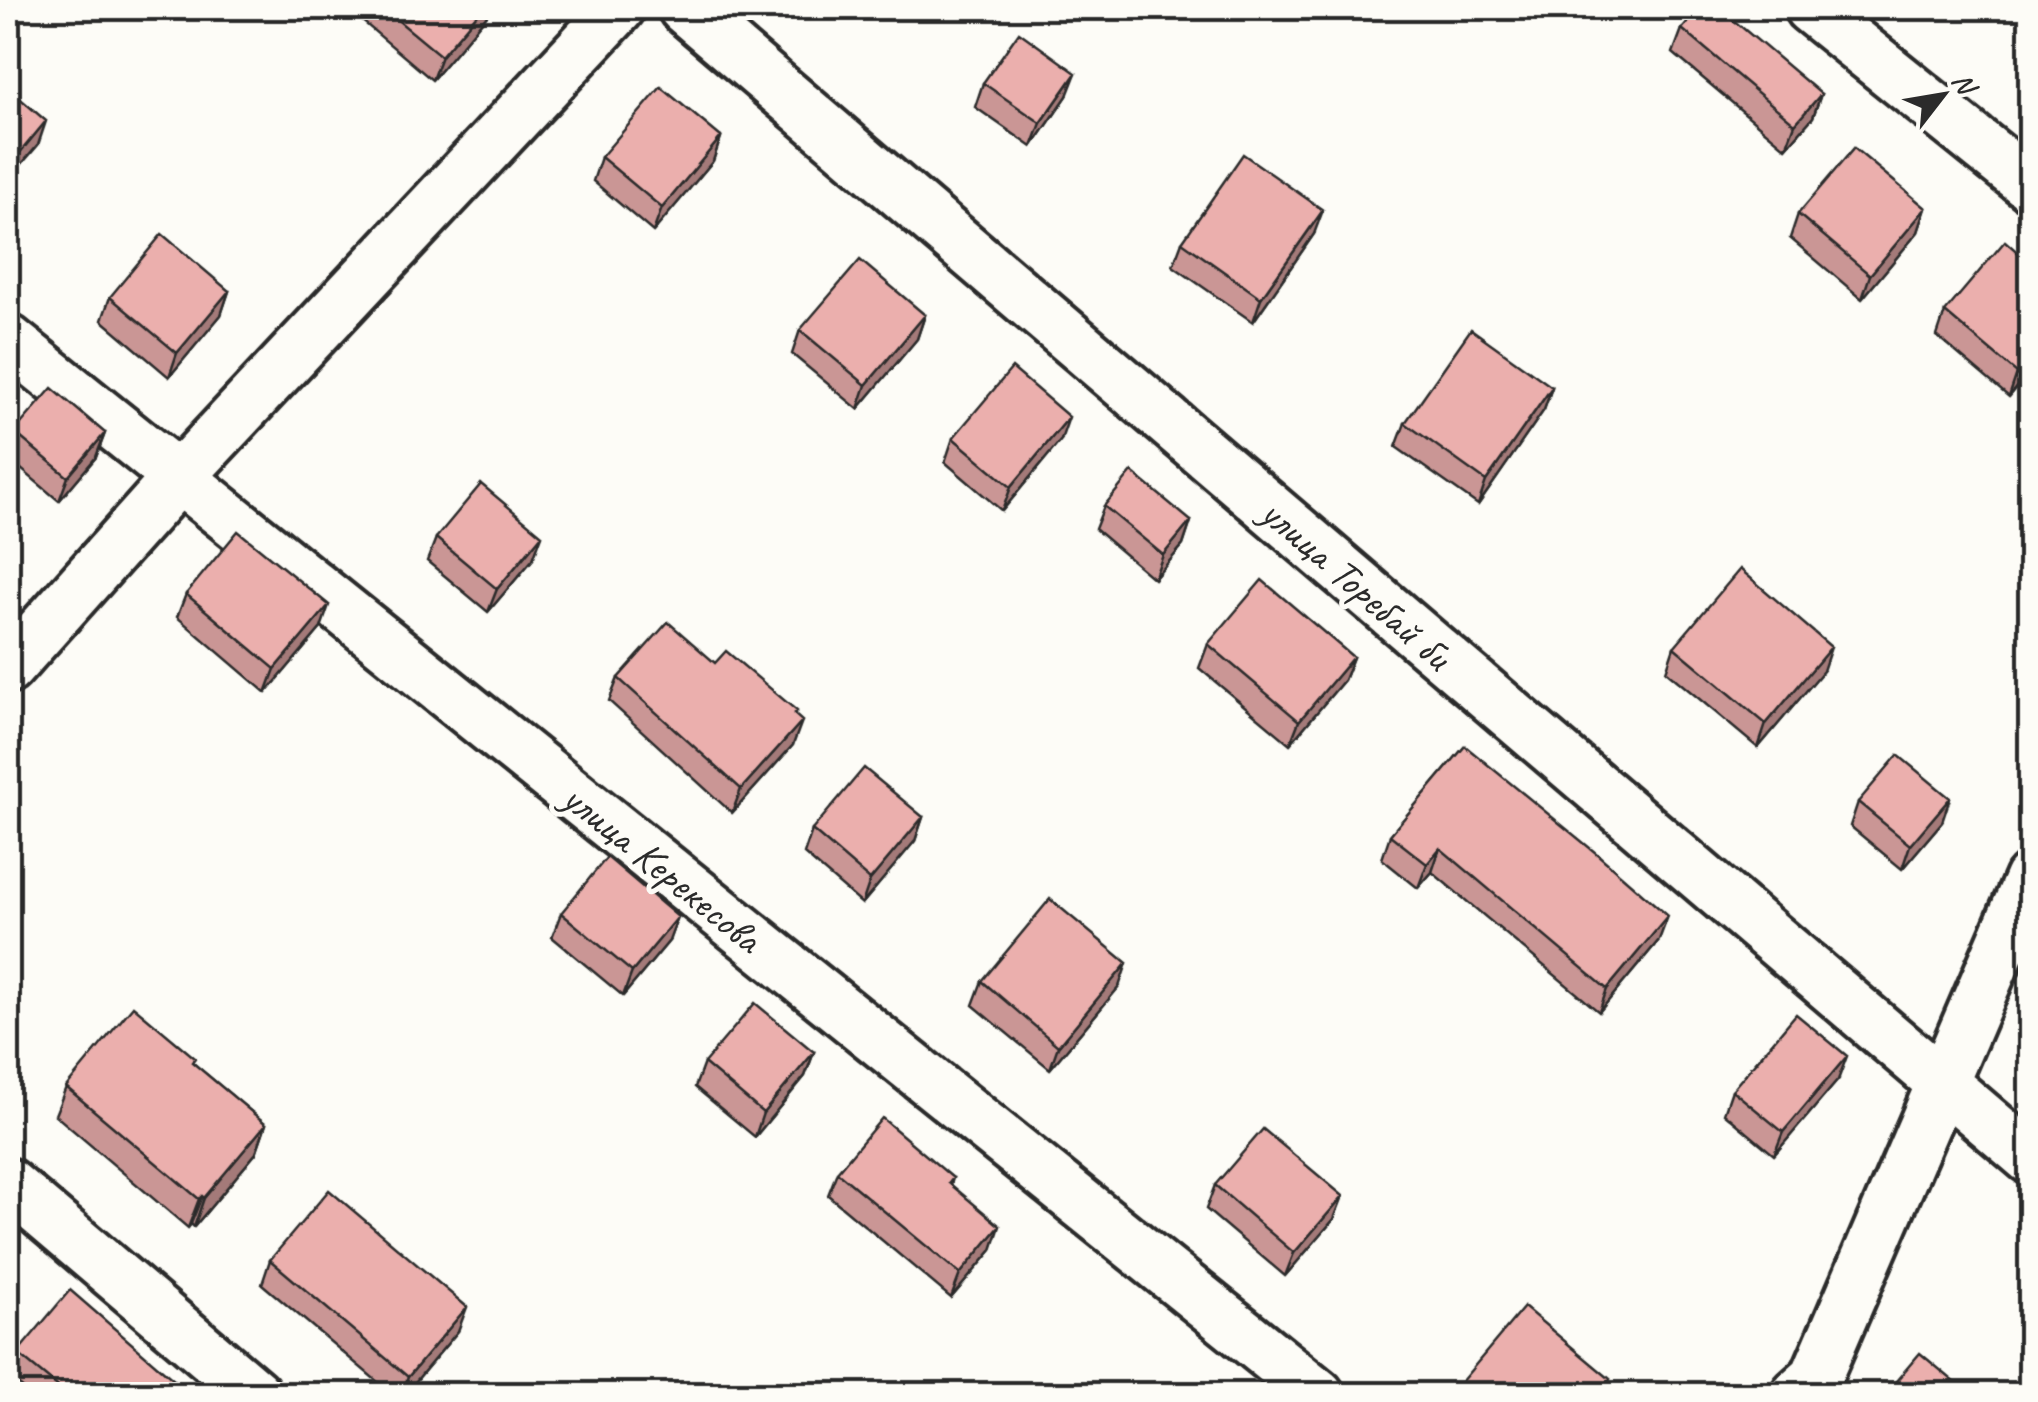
<svg xmlns="http://www.w3.org/2000/svg" width="2038" height="1402" font-family="Caveat,sans-serif">
<rect width="100%" height="100%" fill="#fdfcf7"/>
<filter id="ink" filterUnits="userSpaceOnUse"><feTurbulence type="fractalNoise" baseFrequency=".01" numOctaves="2"/><feDisplacementMap in="SourceGraphic" scale="20" xChannelSelector="R" yChannelSelector="G"/><feConvolveMatrix kernelMatrix="1 2 1 2 8 2 1 2 1" color-interpolation-filters="sRGB"/></filter>
<g filter="url(#ink)">
<g fill="none" stroke-linecap="round" stroke-linejoin="round">
<defs>
<path id="street" d="M684 8 2030 1158
M1810 8 2030 185
M8 340 1318 1394
M8 668 178 478 619 8
M8 1184 255 1394
M1797 1394 1816 1377 2030 879"/>
</defs>
<use href="#street" stroke="#2b2b2b" stroke-width="58"/>
<use href="#street" stroke="#fdfcf7" stroke-width="50"/>
</g>
<path fill="#ca9695" stroke="#2b2b2b" stroke-width="2.5" d="M366 8H493L432 80 361 20Z
M1682 29 1821 94 1813 117 1786 148 1673 53Z
M983 83 1067 96 1032 147 975 107Z
M721 137 713 161 653 232 593 181 601 157Z
M1926 208 1918 232 1862 299 1790 238 1798 214Z
M1314 234 1253 322 1173 266 1182 242Z
M2030 263V374L2029 373 2009 397 1937 336 1945 312Z
M229 291 221 315 169 377 102 320 110 297Z
M925 315 917 339 858 409 792 354 800 330Z
M1552 387 1544 410 1478 505 1396 447 1405 423Z
M14 432 105 433 96 457 59 501 8 458V450Z
M953 438 1061 440 1002 511 945 462Z
M1104 506 1191 521 1183 545 1154 579 1095 529Z
M436 538 533 559 488 612 427 561Z
M186 594 321 628 266 693 177 617Z
M1208 644 1353 657 1344 680 1290 744 1199 668Z
M1674 647 1823 671 1758 748 1666 671Z
M715 663 795 715 793 745 732 813 609 701 618 678Z
M1465 746 1659 940 1599 1012 1432 872 1418 888 1382 859 1390 835Z
M1858 802 1942 822 1902 869 1850 826Z
M923 817 915 841 862 904 804 854 812 830Z
M561 913 669 941 623 996 552 937Z
M982 981 1119 987 1050 1069 973 1005Z
M814 1052 805 1076 755 1137 695 1087 704 1063Z
M193 1063 266 1124 256 1153 194 1227 191 1224 188 1228 55 1115 66 1087Z
M1838 1080 1774 1155 1724 1113 1732 1090Z
M837 1172 953 1178 951 1185 992 1250 951 1298 828 1195Z
M1215 1185 1334 1219 1285 1276 1206 1209Z
M270 1260 458 1331 405 1394H392L262 1284Z
M17 1353 190 1394H30L9 1377Z"/>
<path fill="#a47a79" stroke="#2b2b2b" stroke-width="2.5" d="M482 8H493L432 80 441 56Z
M1076 73 1067 96 1032 147 1041 123Z
M1821 94 1813 117 1786 148 1795 124Z
M46 121 38 145 8 180V167Z
M721 137 713 161 653 232 662 208Z
M1926 208 1918 232 1862 299 1870 275Z
M1323 210 1314 234 1253 322 1261 298Z
M229 291 221 315 169 377 177 353Z
M925 315 917 339 858 409 866 385Z
M2030 357V367L2029 373 2009 397 2017 373Z
M1552 387 1544 410 1478 505 1486 481Z
M1069 417 1061 440 1002 511 1011 487Z
M105 433 96 457 59 501 68 477Z
M1191 521 1183 545 1154 579 1163 555Z
M542 535 533 559 488 612 497 589Z
M329 605 321 628 266 693 275 669Z
M1831 647 1823 671 1758 748 1766 724Z
M1353 657 1344 680 1290 744 1299 721Z
M802 721 793 745 732 813 741 789Z
M1950 798 1942 822 1902 869 1910 845Z
M923 817 915 841 862 904 870 880Z
M1440 848 1432 872 1418 888 1427 864Z
M1668 916 1659 940 1599 1012 1607 989Z
M678 917 669 941 623 996 632 972Z
M1127 963 1119 987 1050 1069 1058 1046Z
M814 1052 805 1076 755 1137 763 1113Z
M1847 1056 1838 1080 1774 1155 1783 1132Z
M266 1124 256 1153 194 1227 204 1198Z
M202 1196 191 1224 188 1228 199 1199Z
M1343 1196 1334 1219 1285 1276 1294 1253Z
M1000 1226 992 1250 951 1298 960 1274Z
M467 1307 458 1331 405 1394H402L408 1377Z
M1610 1379 1605 1394H1598Z"/>
<path fill="#ebafad" stroke="#2b2b2b" stroke-width="2.5" d="M383 8H482L441 56Z
M1700 8H1719L1821 94 1795 124 1682 29Z
M1019 32 1076 73 1041 123 983 83Z
M661 87 721 137 662 208 601 157Z
M8 88 46 121 8 167Z
M1854 148 1926 208 1870 275 1798 214Z
M1243 154 1323 210 1261 298 1182 242Z
M162 234 229 291 177 353 110 297Z
M2005 241 2030 263V357L2017 373 1945 312Z
M860 260 925 315 866 385 800 330Z
M1471 329 1552 387 1486 481 1405 423Z
M1012 368 1069 417 1011 487 953 438Z
M52 388 105 433 68 477 14 432Z
M1132 472 1191 521 1163 555 1104 506Z
M481 484 542 535 497 589 436 538Z
M238 531 329 605 275 669 186 594Z
M1740 569 1831 647 1766 724 1674 647Z
M1262 580 1353 657 1299 721 1208 644Z
M668 622 715 663 726 651 797 711 794 714 802 721 741 789 618 678Z
M1465 746 1596 853 1668 916 1607 989 1440 848 1427 864 1390 835Z
M1898 755 1950 798 1910 845 1858 802Z
M864 768 923 817 870 880 812 830Z
M607 857 678 917 632 972 561 913Z
M1050 899 1127 963 1058 1046 982 981Z
M755 1003 814 1052 763 1113 704 1063Z
M133 1006 195 1058 192 1062 266 1124 204 1198 202 1196 199 1199 66 1087Z
M1796 1014 1847 1056 1783 1132 1732 1090Z
M882 1118 953 1178 949 1183 1000 1226 960 1274 837 1172Z
M1263 1129 1343 1196 1294 1253 1215 1185Z
M329 1190 467 1307 408 1377 270 1260Z
M70 1290 190 1394H67L17 1353Z
M1524 1307 1610 1379 1598 1394H1464L1456 1388Z
M1920 1353 1969 1394H1885Z"/>
</g>
<g text-anchor="middle" stroke-width="10" stroke-linejoin="round" paint-order="stroke">
<g font-size="42" fill="#2b2b2b" stroke="#fdfcf7">
<text transform="translate(1357 583) rotate(41)" y="15">улица Торебай би</text>
<text transform="translate(663 867) rotate(39)" y="15">улица Керекесова</text>
</g>
</g>
<rect width="2038" height="1402" fill="none" stroke="#fdfcf7" stroke-width="40"/>
<rect x="20" y="20" width="1998" height="1362" fill="none" stroke="#2b2b2b" stroke-width="4" filter="url(#ink)"/>
<g transform="translate(1943 95) rotate(59)" stroke="#fdfcf7" stroke-width="8" paint-order="stroke">
<path d="M0-8L18 38L0 25L-18 38Z" fill="#2b2b2b"/>
<text y="-15" font-size="28" font-weight="bold" text-anchor="middle" fill="#2b2b2b">N</text>
</g>
</svg>
